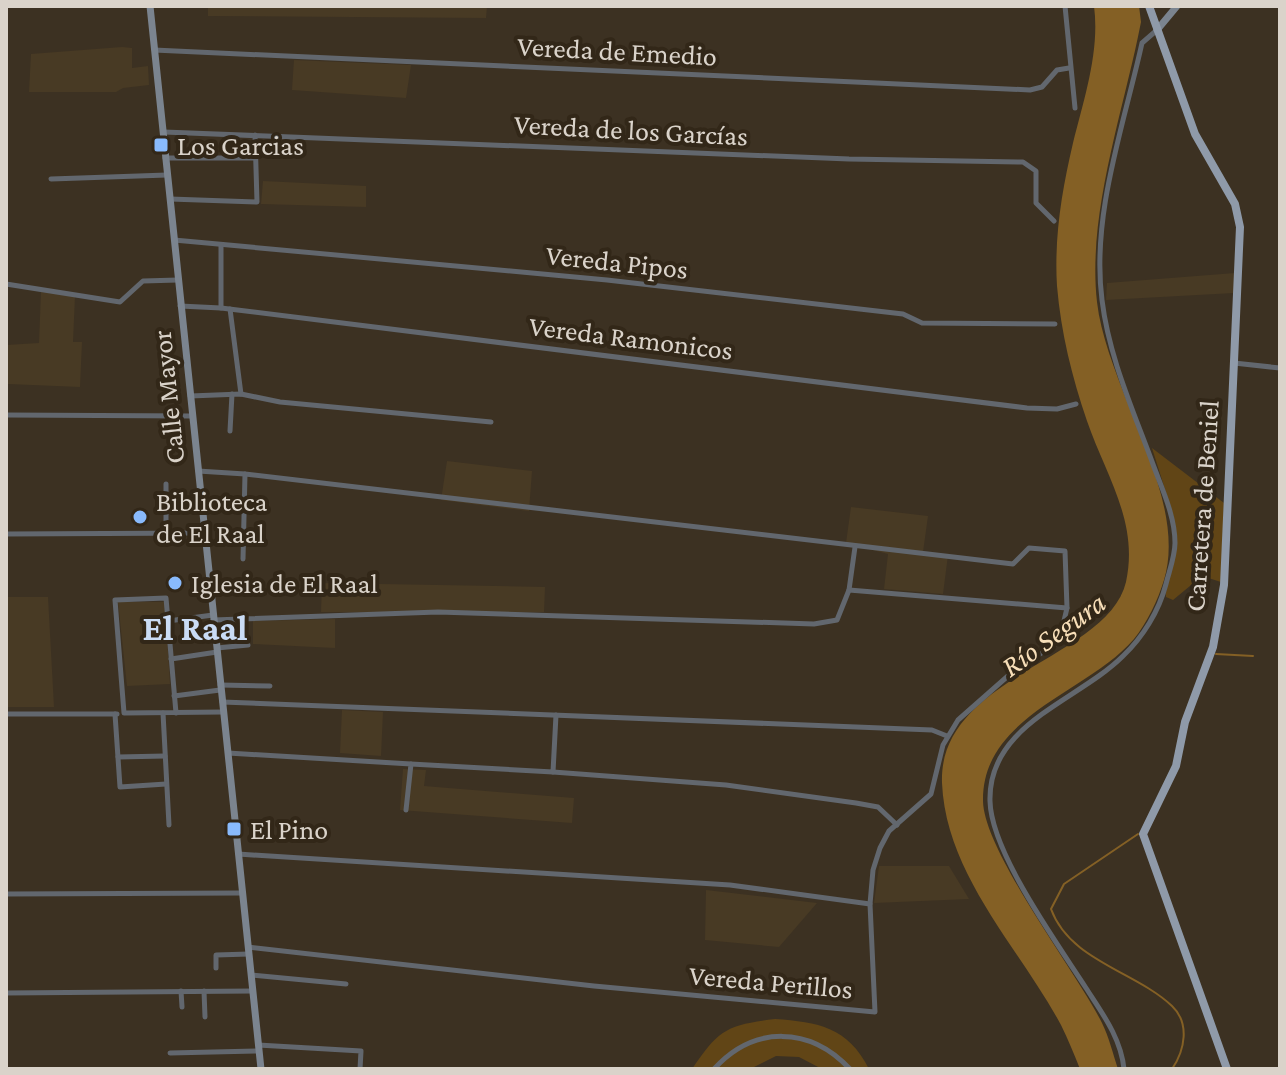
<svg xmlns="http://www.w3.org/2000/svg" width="1286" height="1075" viewBox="0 0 1286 1075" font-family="'Crimson Pro',serif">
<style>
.built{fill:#483a24}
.green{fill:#614516}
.water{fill:#846025}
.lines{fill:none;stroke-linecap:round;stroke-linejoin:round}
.stream{stroke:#846025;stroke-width:2}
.street{stroke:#62676e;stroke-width:5}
.secondary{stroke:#7b848f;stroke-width:7}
.primary{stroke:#8f9aa9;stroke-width:8}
.poi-dot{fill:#89bafc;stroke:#322718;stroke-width:3}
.labels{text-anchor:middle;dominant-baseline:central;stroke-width:8;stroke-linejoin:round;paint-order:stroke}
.street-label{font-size:28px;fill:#dad3ca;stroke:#322718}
.poi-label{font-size:28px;fill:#dad3ca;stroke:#322718;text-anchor:start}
.water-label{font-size:30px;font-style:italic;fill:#f7deb8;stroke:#322718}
.district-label{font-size:36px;font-weight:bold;fill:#cadcf5;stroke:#322718}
</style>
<rect width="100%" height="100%" fill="#3c3122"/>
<g class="built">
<path d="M208 6H487L486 18 208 16Z"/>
<path d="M122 47 132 48V68L148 66 149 85 123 88 116 92H29L31 54Z"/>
<path d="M294 60 411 65 406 98 292 90Z"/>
<path d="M263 181 366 186V207L261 204Z"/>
<path d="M1235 273 1234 293 1106 300 1107 283Z"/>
<path d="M41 292 75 296 73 342H82L80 387 8 384 6 411V345L39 343Z"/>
<path d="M447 461 532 471 529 511 441 500Z"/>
<path d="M851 507 928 516 923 552 948 555 943 594 884 589 888 554 846 543Z"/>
<path d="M322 583 545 587 544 612H321Z"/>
<path d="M6 597H48L54 707H6Z"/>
<path d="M118 602H165L170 684 127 686Z"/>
<path d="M335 619V648L253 644V621Z"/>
<path d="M342 710 383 712 381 756 340 753Z"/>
<path d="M403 769 426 770 424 786 574 798 572 823 400 810Z"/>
<path d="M879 866H949L969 899 874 903Z"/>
<path d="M706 890 817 903 779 947 705 940Z"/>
</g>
<g class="green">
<path d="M1152 448 1224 503 1221 582 1202 576 1173 600 1166 597V592L1176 548 1174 518Z"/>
<path d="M775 1019C818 1022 848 1027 869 1069H822L799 1057 776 1056 750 1069H692C719 1029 727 1025 775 1019Z"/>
</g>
<path class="water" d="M1094 6H1139L1141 22C1124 110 1087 213 1097 302 1107 389 1189 497 1164 580 1158 600 1147 623 1134 639 1088 693 982 715 983 801 984 852 1076 971 1102 1023 1109 1037 1113 1054 1118 1069H1080C1074 1054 1068 1039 1061 1025 1019 947 946 875 942 783 938 676 1108 659 1126 582 1139 522 1106 476 1087 421 1072 377 1061 333 1057 286 1054 237 1062 190 1073 143 1084 99 1100 51 1094 6Z"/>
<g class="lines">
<g class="stream">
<path d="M1216 654 1253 656"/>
<path d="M1138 834 1064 884 1051 909C1070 961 1135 971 1172 1006 1190 1023 1185 1050 1172 1069"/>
</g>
<g class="street">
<path d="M1065 6 1075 108"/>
<path d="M154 50 1030 90 1042 87 1057 70 1069 68"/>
<path d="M164 132 849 159 1023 162 1036 171V203L1054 221"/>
<path d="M165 158H255"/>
<path d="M51 179 167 175"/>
<path d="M170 199 257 202 255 135"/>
<path d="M174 240 607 280 903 314 922 323 1055 324"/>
<path d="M221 245V308"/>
<path d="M6 284 120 302 143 281 178 280"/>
<path d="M180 306 221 308 1027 408 1057 409 1076 404"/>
<path d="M230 309 241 394"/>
<path d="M1234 363 1280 368"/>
<path d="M190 396 241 394 280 402 491 422"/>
<path d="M6 415 192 416"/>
<path d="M230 431 232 394"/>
<path d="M198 471 245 474 1013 564 1029 548 1065 551 1067 608 1059 642 1017 668 958 720 943 745 931 794 889 831 880 848 873 870 870 904 875 1012 594 986 248 947"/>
<path d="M166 533V484"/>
<path d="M6 534 204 533"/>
<path d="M855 547 849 590 1067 608"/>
<path d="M243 559 245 474"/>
<path d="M213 620 438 612 814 624 837 620 849 590"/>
<path d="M168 621 213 615"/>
<path d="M217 648 248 645"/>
<path d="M171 659 217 652"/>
<path d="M220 685 270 686"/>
<path d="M174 696 220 690"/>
<path d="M222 702 932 730 947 736"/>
<path d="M163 713 169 825"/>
<path d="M176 713 166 598 115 600 124 713 223 712"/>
<path d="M6 714H117"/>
<path d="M115 714 120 787 166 784"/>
<path d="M228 753 411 764 406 810"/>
<path d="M118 757 165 756"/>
<path d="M411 764 553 772 556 715"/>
<path d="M553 772 726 785 856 803 878 807 897 825"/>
<path d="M238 854 730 885 870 904"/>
<path d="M6 894 242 893"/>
<path d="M216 968V955L249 954"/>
<path d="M251 975 346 984"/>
<path d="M181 991 182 1007"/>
<path d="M204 991 205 1017"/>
<path d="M6 993 253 991"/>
<path d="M258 1045 361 1051 360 1069"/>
<path d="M170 1053 259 1051"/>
<path d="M714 1069C754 1025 810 1026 850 1069"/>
<path d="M1124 1069C1121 1038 1102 1013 1086 988 1057 943 991 852 990 801 988 724 1078 701 1123 656 1143 637 1159 611 1166 584 1169 572 1175 556 1175 543 1175 517 1163 491 1154 467 1134 412 1109 358 1102 300 1091 215 1124 125 1142 43L1157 30"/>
</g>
<g class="secondary">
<path d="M150 6 261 1069"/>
<path d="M1157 30 1177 6"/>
</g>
<path class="primary" d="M1149 6 1195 134 1235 204 1240 227 1224 585 1213 647 1185 722 1176 766 1143 834 1227 1069"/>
</g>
<g class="poi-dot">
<rect x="153" y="137" width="16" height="16" rx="4"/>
<circle cx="140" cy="517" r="8"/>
<circle cx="175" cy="583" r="8"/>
<rect x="226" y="821" width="16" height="16" rx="4"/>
</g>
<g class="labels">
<g class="street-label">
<text transform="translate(617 51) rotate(3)">Vereda de Emedio</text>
<text transform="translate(631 130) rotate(3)">Vereda de los Garcías</text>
<text transform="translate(617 262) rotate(6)">Vereda Pipos</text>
<text transform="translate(631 338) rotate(7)">Vereda Ramonicos</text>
<text transform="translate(168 397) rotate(-96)">Calle Mayor</text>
<text transform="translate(1202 506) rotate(-86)">Carretera de Beniel</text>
<text transform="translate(771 982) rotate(5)">Vereda Perillos</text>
</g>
<g class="poi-label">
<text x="177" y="145">Los Garcias</text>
<text x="156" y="501">Biblioteca<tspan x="156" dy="32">de El Raal</tspan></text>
<text x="191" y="583">Iglesia de El Raal</text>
<text x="250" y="829">El Pino</text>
</g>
<g class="water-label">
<text transform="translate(1053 634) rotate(-36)">Río Segura</text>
</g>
<g class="district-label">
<text x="195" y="628">El Raal</text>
</g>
</g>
<rect width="1286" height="1075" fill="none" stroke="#dad3ca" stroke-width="16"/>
</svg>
